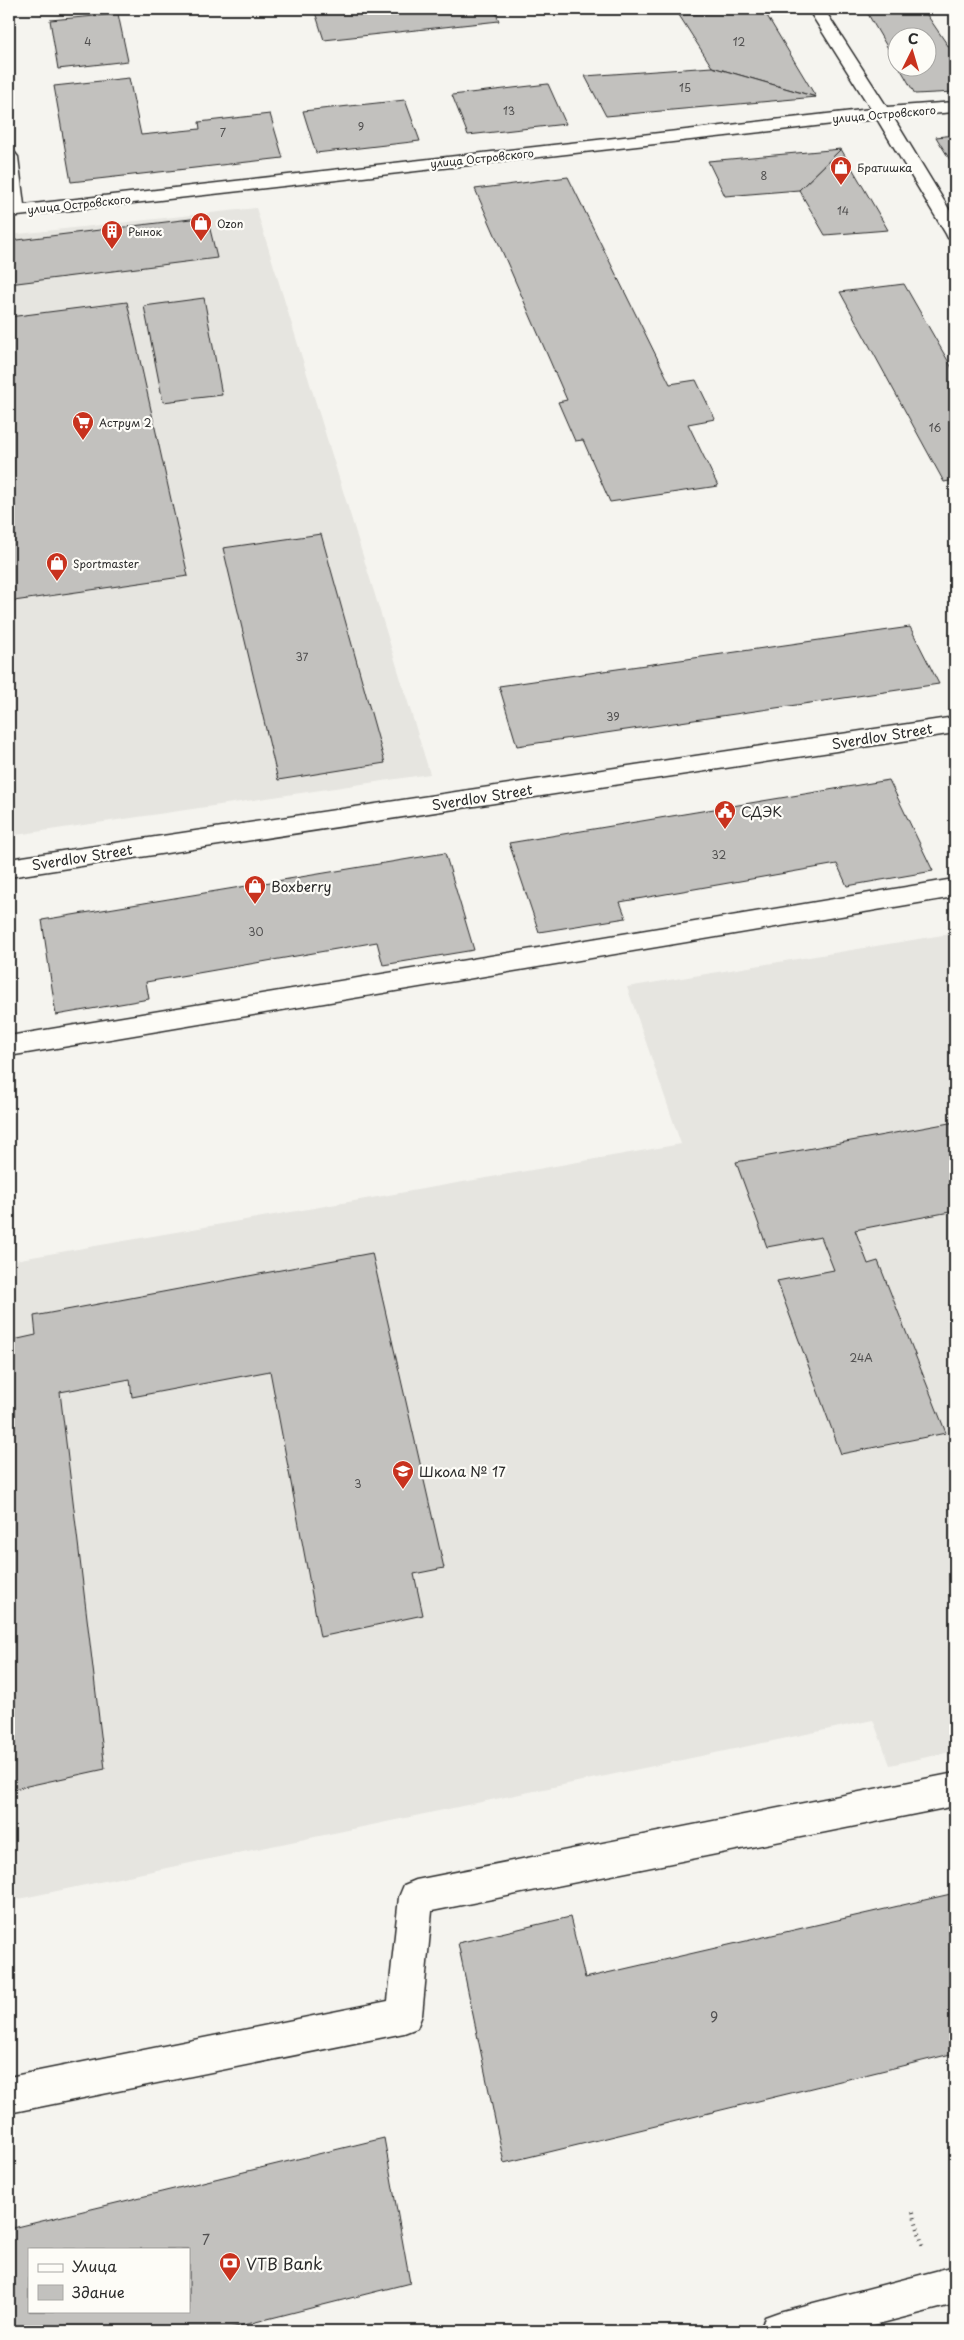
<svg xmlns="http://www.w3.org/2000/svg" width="964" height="2340" viewBox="0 0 964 2340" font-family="'Playpen Sans',sans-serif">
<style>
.built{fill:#e6e5e0}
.building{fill:#c2c1be;stroke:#2b2b2b;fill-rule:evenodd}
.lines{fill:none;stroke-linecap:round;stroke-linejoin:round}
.minor-casing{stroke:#2b2b2b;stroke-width:3}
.major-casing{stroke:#2b2b2b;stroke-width:3}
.path{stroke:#2b2b2b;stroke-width:4;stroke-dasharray:1 4.5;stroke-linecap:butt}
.minor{fill:#fdfcf7;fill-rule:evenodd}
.major{fill:#fdfcf7;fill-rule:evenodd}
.labels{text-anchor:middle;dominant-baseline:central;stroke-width:4.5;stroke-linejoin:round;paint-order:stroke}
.number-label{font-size:11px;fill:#515050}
.far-street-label{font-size:11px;fill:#2b2b2b;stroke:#fdfcf7}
.far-poi-label{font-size:11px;fill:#2b2b2b;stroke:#fdfcf7;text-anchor:start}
.street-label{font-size:14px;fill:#2b2b2b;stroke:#fdfcf7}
.poi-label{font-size:14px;fill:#2b2b2b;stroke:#fdfcf7;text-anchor:start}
.near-number-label{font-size:14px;fill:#515050}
.near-poi-label{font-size:16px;fill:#2b2b2b;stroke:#fdfcf7;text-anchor:start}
</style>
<rect width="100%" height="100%" fill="#f5f4ef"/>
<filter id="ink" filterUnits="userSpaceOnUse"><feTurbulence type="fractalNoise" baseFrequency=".02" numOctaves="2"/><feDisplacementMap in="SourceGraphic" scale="10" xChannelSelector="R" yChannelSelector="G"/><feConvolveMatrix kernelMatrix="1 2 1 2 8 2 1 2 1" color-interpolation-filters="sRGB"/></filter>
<g filter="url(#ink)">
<g class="built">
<path d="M256 208 430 774 9 836V235Z"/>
<path d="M955 933V1751L890 1765 873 1720 9 1901V1261L681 1144 627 987Z"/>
</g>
<g class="building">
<path d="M146 9H189L147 13Z"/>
<path d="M314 9H494L499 21 324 40Z"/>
<path d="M763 9 816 97 712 67 679 15Z"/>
<path d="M865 9H923L955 56V92L915 94 900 68H926V38H896V62Z"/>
<path d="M118 14 128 61 58 69 50 20Z"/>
<path d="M712 67 816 97 606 116 585 76Z"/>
<path d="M129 78 141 135 200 129 199 122 270 114 283 158 71 182 54 86Z"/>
<path d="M548 84 566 124 468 135 452 95Z"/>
<path d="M405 100 420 141 316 153 303 111Z"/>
<path d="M955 135V168L936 137Z"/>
<path d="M841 149 888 230 825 235 799 190Z"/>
<path d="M841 149 799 190 725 196 708 161Z"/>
<path d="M568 177 670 384 696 380 715 419 688 424 718 486 610 502 583 440 575 441 558 402 567 400 475 189Z"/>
<path d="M207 217 217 258 9 284V241Z"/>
<path d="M904 284 955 373V480L944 482 840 292Z"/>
<path d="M204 298 222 395 163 402 144 306Z"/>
<path d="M127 302 188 576 14 601 9 565V317Z"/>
<path d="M321 534 385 763 278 780 223 548Z"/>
<path d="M910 627 939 684 517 746 499 686Z"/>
<path d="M889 780 933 871 847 886 837 864 620 902 626 918 539 932 509 843Z"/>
<path d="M445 853 474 950 383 965 377 942 146 982 149 999 56 1015 42 920Z"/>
<path d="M955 1122V1211L855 1230 868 1264 878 1261 946 1433 841 1454 777 1281 834 1270 821 1237 767 1247 736 1162Z"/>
<path d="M372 1253 444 1568 414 1574 423 1615 320 1637 270 1371 132 1397 130 1379 60 1392 105 1769 9 1790V1341L36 1335 34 1316Z"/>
<path d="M955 1893V2053L504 2163 458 1943 570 1917 585 1978Z"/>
<path d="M384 2138 410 2283 220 2331H9V2229ZM29 2249H189V2311H29Z"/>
</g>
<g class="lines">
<g class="minor-casing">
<g id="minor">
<path d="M808 9H824L887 107 955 102V112L893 117 955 219V240L948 238 946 234 877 119 9 217V152L15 153 18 157 24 205 871 109Z"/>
<path d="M955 717V733L9 877V859Z"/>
<path d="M948 880 955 882V896L948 898 9 1056V1036Z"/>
<path d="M955 1773V1806L432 1911 422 2015 417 2028 404 2033 9 2113V2077L388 2001 399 1897 404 1885 416 1880Z"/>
</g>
</g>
<g class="major-casing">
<path id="major" d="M955 2266V2304L851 2331H760L765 2317 779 2312Z"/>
</g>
<path class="path" d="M913 2212 923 2247"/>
<use href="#minor" class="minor"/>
<use href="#major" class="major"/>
</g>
</g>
<defs>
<g id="shop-pin" transform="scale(1.125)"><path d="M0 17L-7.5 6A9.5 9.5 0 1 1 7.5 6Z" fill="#c8321e" stroke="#fdfcf7"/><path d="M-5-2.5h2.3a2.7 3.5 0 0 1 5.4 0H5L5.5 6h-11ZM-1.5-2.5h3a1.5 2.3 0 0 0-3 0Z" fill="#fff"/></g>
<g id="building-pin" transform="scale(1.125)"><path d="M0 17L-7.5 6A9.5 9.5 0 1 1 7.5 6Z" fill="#c8321e" stroke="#fdfcf7"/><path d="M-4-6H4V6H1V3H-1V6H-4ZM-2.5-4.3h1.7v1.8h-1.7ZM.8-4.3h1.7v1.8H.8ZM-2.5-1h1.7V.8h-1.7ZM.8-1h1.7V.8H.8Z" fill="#fff"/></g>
<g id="supermarket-pin" transform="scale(1.125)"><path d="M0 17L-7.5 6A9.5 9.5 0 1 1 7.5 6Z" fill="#c8321e" stroke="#fdfcf7"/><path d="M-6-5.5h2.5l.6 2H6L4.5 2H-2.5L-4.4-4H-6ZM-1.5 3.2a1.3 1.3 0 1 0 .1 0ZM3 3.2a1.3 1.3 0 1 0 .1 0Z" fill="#fff"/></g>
<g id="civic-pin" transform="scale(1.125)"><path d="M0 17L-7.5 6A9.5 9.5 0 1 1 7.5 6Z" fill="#c8321e" stroke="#fdfcf7"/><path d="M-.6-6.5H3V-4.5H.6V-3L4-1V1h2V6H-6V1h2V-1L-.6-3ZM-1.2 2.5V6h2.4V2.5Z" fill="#fff"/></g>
<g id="school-pin" transform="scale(1.125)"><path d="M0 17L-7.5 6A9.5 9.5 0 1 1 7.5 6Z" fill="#c8321e" stroke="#fdfcf7"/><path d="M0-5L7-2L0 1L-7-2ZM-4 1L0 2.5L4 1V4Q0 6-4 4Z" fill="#fff"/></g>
<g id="bank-pin" transform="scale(1.125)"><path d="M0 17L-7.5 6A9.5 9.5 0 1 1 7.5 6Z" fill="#c8321e" stroke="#fdfcf7"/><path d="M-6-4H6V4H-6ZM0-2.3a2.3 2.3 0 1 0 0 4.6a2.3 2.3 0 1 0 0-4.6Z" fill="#fff"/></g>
</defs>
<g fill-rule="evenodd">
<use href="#shop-pin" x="841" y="167"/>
<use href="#shop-pin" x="201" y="223"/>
<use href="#building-pin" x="112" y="231"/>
<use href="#supermarket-pin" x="83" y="422"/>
<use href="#shop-pin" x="57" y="563"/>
<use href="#civic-pin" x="725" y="811"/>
<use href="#shop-pin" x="255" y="886"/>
<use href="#school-pin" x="403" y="1471"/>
<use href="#bank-pin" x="230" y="2263"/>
</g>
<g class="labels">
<g class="number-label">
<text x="88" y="41">4</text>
<text x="739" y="41">12</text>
<text x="685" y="87">15</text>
<text x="509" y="110">13</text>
<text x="361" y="126">9</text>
<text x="223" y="132">7</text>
<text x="764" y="175">8</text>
<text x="843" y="210">14</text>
<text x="935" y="427">16</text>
<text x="302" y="656">37</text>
<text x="613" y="716">39</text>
<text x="719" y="854">32</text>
<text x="256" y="931">30</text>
<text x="861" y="1357">24А</text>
<text x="358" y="1483">3</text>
</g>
<g class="far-street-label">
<text transform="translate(884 114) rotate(-5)">улица Островского</text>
<text transform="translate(482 158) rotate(-6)">улица Островского</text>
<text transform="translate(79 204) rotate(-6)">улица Островского</text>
</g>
<g class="far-poi-label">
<text x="857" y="167">Братишка</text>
<text x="217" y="223">Ozon</text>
<text x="128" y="231">Рынок</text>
<text x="99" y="422">Аструм 2</text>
<text x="73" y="563">Sportmaster</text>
</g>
<g class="street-label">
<text transform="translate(882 736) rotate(-9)">Sverdlov Street</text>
<text transform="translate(482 797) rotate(-9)">Sverdlov Street</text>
<text transform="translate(82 857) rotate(-9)">Sverdlov Street</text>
</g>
<g class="poi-label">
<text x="741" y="811">СДЭК</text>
<text x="271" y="886">Boxberry</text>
<text x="419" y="1471">Школа № 17</text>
</g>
<g class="near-number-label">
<text x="714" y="2016">9</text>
<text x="206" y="2239">7</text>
</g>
<g class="near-poi-label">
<text x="246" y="2263">VTB Bank</text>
</g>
</g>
<rect width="964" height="2340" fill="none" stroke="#fdfcf7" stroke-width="30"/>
<rect x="15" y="15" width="934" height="2310" fill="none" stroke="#2b2b2b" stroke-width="2" filter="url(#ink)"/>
<rect x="28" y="2248" width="162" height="65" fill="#fdfcf7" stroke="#a9a8a5"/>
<rect x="38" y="2264" width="25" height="8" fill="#fdfcf7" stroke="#a9a8a5"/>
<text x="72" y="2272" font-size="15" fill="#2b2b2b">Улица</text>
<rect x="38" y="2285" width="25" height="15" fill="#c2c1be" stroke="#a9a8a5"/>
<text x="72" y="2298" font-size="15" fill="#2b2b2b">Здание</text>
<g transform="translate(912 52) rotate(5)"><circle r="24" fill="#fdfcf7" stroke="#a9a8a5"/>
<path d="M0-4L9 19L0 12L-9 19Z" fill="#c8321e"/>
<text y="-8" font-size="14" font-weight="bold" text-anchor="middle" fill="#2b2b2b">С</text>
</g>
</svg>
